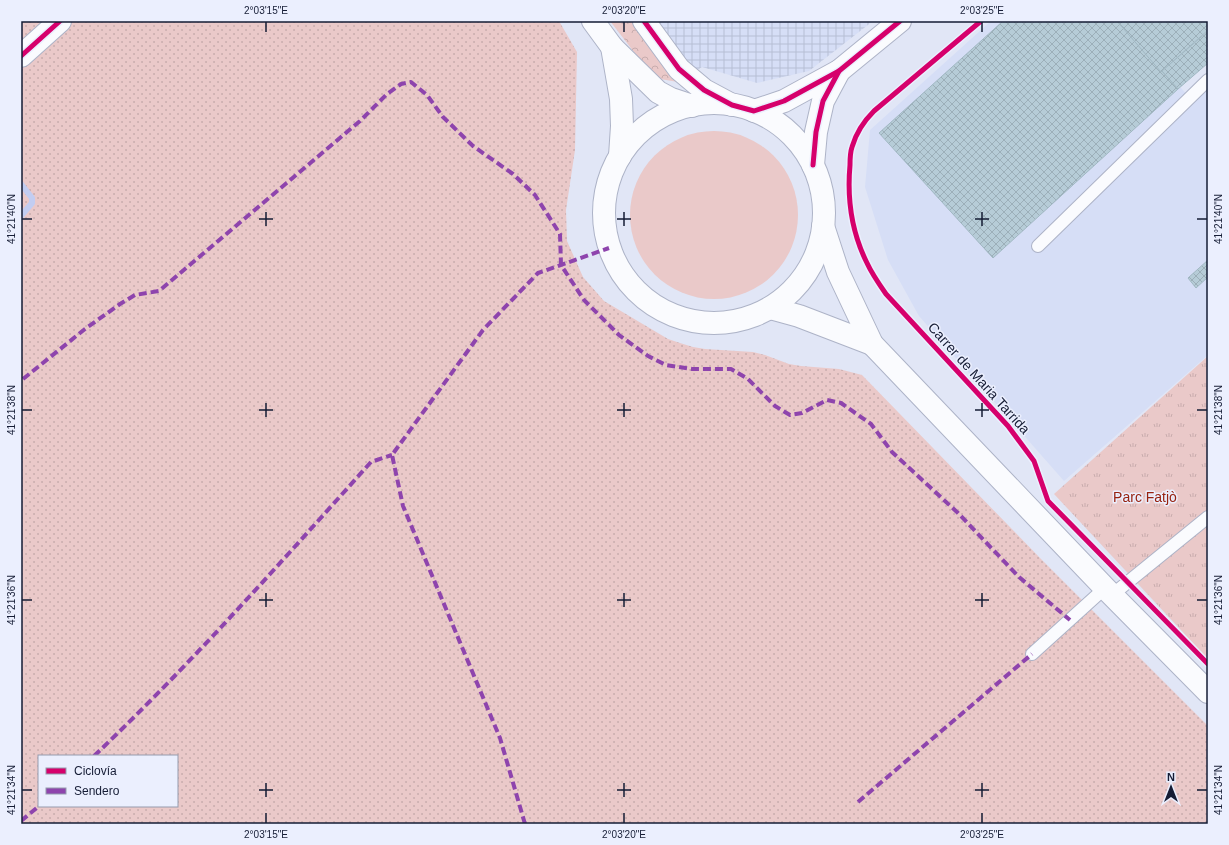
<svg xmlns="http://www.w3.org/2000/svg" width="1229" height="845" viewBox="0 0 1229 845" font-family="Helvetica,sans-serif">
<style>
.built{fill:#d6def6}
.industrial{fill:url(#industrial-grid)}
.grass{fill:#eac9c9}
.forest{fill:url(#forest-crowns)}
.park{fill:url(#park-tufts)}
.garden{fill:url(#garden-dots);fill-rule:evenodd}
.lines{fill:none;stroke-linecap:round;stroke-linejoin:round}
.stream{stroke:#c2cdf1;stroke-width:6}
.building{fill:url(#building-cross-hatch);stroke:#a1b8c3}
.lane-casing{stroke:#adb3c7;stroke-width:14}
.street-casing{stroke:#adb3c7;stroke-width:24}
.secondary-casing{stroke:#adb3c7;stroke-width:24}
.lane{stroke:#fafbfe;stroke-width:12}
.street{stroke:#fafbfe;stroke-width:22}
.secondary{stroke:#fafbfe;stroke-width:22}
.quiet{stroke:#8e44ad;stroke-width:4;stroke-dasharray:8 4;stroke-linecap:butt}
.cycleway-casing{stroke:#ebeffe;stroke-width:8}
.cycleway{stroke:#d6006c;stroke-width:5}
.ticks{fill:none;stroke:#151c35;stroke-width:1.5}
.labels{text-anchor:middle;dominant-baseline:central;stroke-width:3;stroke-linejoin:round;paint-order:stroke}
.street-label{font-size:14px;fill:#151c35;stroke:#ebeffe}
.park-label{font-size:14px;fill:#972210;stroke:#ebeffe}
.neatline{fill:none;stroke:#151c35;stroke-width:1.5}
.ticks-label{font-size:10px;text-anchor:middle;fill:#151c35}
</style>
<defs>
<pattern id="industrial-grid" width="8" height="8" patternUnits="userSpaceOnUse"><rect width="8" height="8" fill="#d6def6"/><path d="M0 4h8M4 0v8" fill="none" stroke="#b7bed4"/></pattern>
<pattern id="forest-crowns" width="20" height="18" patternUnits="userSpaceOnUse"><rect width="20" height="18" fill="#eac9c9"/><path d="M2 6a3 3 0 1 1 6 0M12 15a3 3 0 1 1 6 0" fill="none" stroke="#c8acad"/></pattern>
<pattern id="park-tufts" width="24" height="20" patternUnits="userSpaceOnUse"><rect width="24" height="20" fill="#eac9c9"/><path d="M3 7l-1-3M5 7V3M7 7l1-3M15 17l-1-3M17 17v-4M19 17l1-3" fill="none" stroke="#c8acad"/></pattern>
<pattern id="garden-dots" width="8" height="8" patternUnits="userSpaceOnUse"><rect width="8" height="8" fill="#eac9c9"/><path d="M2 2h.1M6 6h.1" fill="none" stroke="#c8acad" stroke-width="1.8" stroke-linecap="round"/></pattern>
<pattern id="building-cross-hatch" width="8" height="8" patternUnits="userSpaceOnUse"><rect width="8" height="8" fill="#b6ccd7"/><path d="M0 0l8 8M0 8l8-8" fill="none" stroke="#9cafb9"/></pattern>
</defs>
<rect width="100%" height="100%" fill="#e1e6f6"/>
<path class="built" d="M991 21H1119L1194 102 1208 89V355L1064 481 919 316 888 260 865 187 870 130Z"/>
<path class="industrial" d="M632 21H873L809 71 757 83 702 67 678 82Z"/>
<circle class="grass" cx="714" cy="215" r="84"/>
<path class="forest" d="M610 21H632L678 82 654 78Z"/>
<path class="park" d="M1208 356V659L1054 494Z"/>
<path class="garden" d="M21 21H559L577 52 575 150 566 210 567 241 583 277 604 301 668 339 680 343 693 347 705 349 753 352 765 355 789 364 801 366 839 369 862 375 1041 559 1208 726V824H21ZM39 756H177V806H39Z"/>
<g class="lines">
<path class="stream" d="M21 184 32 198V203L21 216"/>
</g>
<g class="building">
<path d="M1003 21H1117L1178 89 993 258 879 133Z"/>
<path d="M1117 21H1208V30L1161 72Z"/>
<path d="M1208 31V63L1178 89 1162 71Z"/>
<path d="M1208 260V277L1196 288 1188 278Z"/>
</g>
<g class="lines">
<g class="lane-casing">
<g id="lane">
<path d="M1038 246 1208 80"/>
<path d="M1112 595 1208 517"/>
<path d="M1032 654 1105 588"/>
</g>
</g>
<g class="street-casing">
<g id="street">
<path d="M644 21 679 69 704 90 732 105"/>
<path d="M21 56 60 21"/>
<path d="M754 111 784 101 839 71 900 21"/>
<path d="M813 165 816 132 823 101 839 71"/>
</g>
</g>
<g class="secondary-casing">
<g id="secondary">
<path d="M593 21 612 47 658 92 671 99 692 106"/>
<path d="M612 47 621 99 622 126 620 156"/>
<circle cx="714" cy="213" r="110"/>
<path d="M823 226 838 272 872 344 1105 588 1208 692"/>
<path d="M770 308 799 316 872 344"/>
</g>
</g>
<use href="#lane" class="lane"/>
<use href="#street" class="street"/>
<use href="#secondary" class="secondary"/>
<g class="quiet">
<path d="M23 379 85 329 120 304 135 295 159 291 360 121 387 94 401 84 411 82 427 95 443 117 473 146 513 174 535 195 560 234 561 265 584 300 619 335 648 356 666 365 692 369H731L748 379 775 406 790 415 802 413 827 400 841 403 871 424 892 452 958 513 1019 577 1070 620"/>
<path d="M94 756C192 663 281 562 371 462L392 455"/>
<path d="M858 802 1032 654"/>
<path d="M21 821 39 806"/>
<path d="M525 824 500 738 403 506 392 455 483 330 538 273 609 248"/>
</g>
<g class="cycleway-casing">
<g id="cycleway">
<path d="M644 21 679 69 704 90 732 105 754 111 784 101 839 71 900 21"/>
<path d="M981 21 874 111C863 122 856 133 852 147 850 153 850 160 850 165 847 198 852 233 867 263 872 274 879 284 886 294L1008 426 1034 461 1048 501 1208 664"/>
<path d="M21 56 60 21"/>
<path d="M813 165 816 132 823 101 839 71"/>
</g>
</g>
<use href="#cycleway" class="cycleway"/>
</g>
<path class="ticks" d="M266 22V32M624 22V32M982 22V32M266 212V226M624 212V226M982 212V226M22 219H32M259 219H273M617 219H631M975 219H989M1197 219H1207M266 403V417M624 403V417M982 403V417M22 410H32M259 410H273M617 410H631M975 410H989M1197 410H1207M266 593V607M624 593V607M982 593V607M22 600H32M259 600H273M617 600H631M975 600H989M1197 600H1207M266 783V797M624 783V797M982 783V797M22 790H32M259 790H273M617 790H631M975 790H989M1197 790H1207M266 813V823M624 813V823M982 813V823"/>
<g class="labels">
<g class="street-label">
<text transform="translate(979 378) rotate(48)">Carrer de Maria Tarrida</text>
</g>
<g class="park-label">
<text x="1145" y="497">Parc Fatjò</text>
</g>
</g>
<rect width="1229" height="845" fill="none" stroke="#ebeffe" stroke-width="44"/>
<rect x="38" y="755" width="140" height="52" fill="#ebeffe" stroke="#959bae"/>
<rect x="46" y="768" width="20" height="6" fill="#d6006c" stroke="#959bae"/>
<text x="74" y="775" font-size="12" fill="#151c35">Ciclovía</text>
<rect x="46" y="788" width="20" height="6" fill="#8e44ad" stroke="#959bae"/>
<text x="74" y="795" font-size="12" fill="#151c35">Sendero</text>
<g transform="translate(1171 787)" stroke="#ebeffe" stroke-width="3" paint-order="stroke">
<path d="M0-3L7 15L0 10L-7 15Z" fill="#151c35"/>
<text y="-6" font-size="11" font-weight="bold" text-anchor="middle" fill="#151c35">N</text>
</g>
<rect x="22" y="22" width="1185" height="801" class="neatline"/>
<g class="ticks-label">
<text x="266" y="14">2°03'15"E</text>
<text x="624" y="14">2°03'20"E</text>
<text x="982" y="14">2°03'25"E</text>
<text transform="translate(11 219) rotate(-90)" y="4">41°21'40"N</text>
<text transform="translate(1218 219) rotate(-90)" y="4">41°21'40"N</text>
<text transform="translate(11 410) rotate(-90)" y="4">41°21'38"N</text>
<text transform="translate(1218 410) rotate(-90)" y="4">41°21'38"N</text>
<text transform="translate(11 600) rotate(-90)" y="4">41°21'36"N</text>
<text transform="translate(1218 600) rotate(-90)" y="4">41°21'36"N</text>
<text transform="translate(11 790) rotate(-90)" y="4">41°21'34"N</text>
<text transform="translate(1218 790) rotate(-90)" y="4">41°21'34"N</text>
<text x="266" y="838">2°03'15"E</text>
<text x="624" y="838">2°03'20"E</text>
<text x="982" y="838">2°03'25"E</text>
</g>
</svg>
